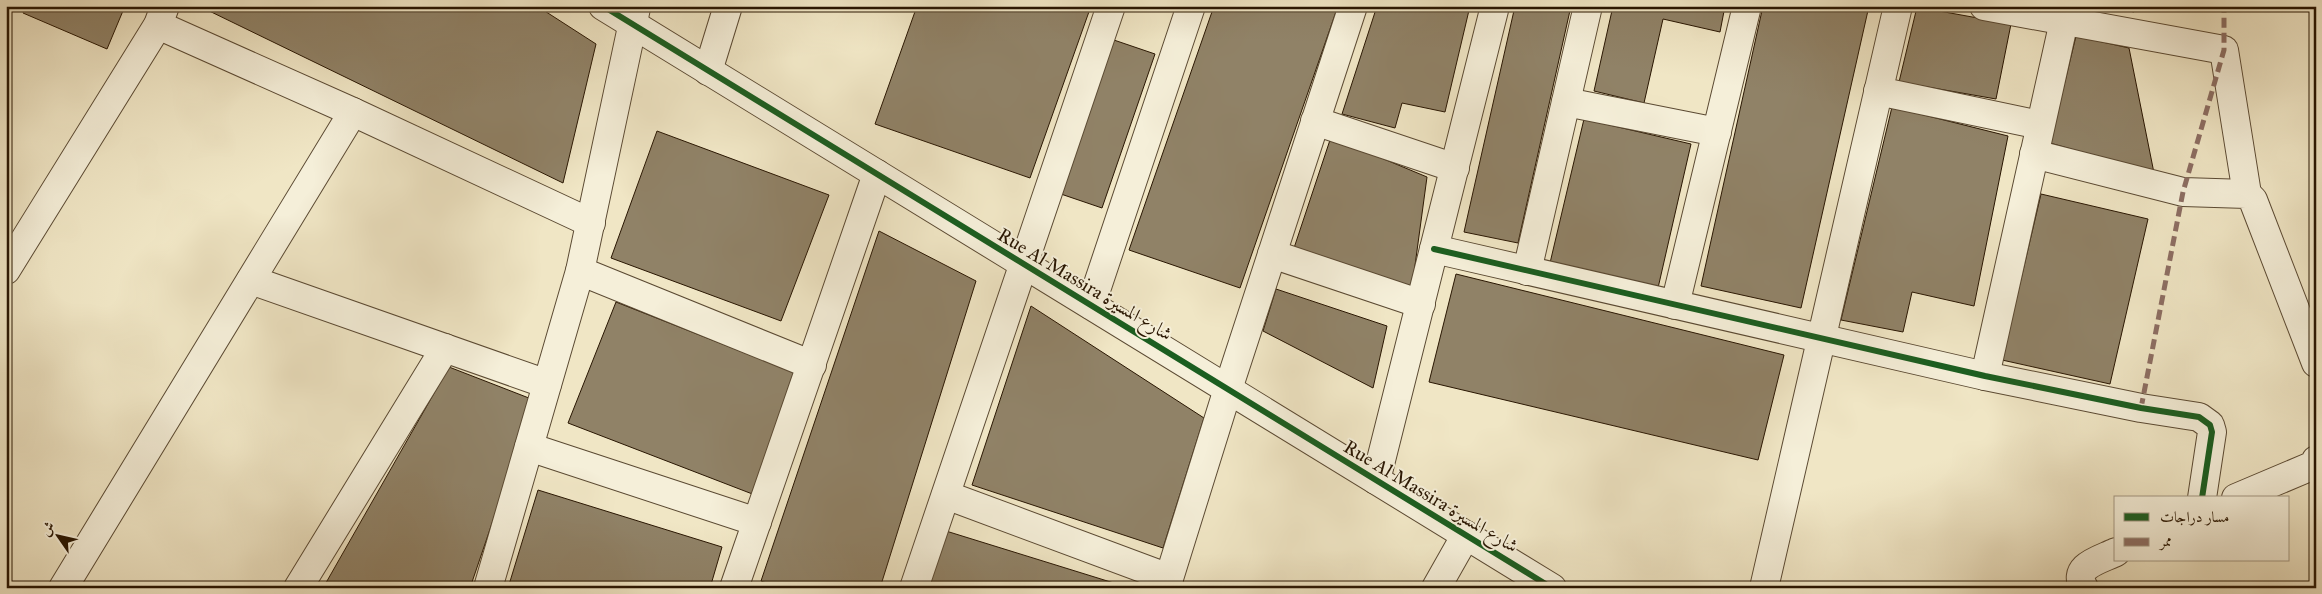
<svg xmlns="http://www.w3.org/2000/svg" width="2322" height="594" viewBox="0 0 2322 594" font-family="'IM FELL Great Primer',Amiri,serif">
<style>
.building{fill:#908267;stroke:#291602}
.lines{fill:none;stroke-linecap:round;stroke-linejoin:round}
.minor-casing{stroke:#5b4a33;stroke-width:30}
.minor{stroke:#f5efd9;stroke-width:28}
.quiet{stroke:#8d6e63;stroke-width:5;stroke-dasharray:10 5;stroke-linecap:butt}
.cycleway-casing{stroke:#f5efd9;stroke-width:9}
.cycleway{stroke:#1b5e20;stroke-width:6}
.labels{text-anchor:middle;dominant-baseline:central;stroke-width:4;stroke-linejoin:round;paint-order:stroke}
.street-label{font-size:19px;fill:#291602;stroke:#f5efd9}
</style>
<rect width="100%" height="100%" fill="#f0e6c5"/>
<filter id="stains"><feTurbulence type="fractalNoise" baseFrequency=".004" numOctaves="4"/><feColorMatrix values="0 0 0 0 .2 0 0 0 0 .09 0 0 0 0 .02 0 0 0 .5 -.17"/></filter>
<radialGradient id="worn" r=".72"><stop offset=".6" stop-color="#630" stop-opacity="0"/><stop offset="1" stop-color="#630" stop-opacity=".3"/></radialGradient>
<g class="building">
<path d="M26 6H125L107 49 23 13Z"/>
<path d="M199 6H537L596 44 563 183Z"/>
<path d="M917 6H1091L1030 178 875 124Z"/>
<path d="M1214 6H1338L1240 288 1129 250Z"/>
<path d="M1377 6H1470L1445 112 1402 103 1395 128 1342 114Z"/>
<path d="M1515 6H1571L1518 243 1464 232Z"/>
<path d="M1613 6H1725L1720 32 1663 19 1644 103 1594 91Z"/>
<path d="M1763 6H1869L1801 308 1701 286Z"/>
<path d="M2105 6H2134V12Z"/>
<path d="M1917 7 2011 24 1996 99 1899 82Z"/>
<path d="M2076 36 2129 48 2154 173 2050 143Z"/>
<path d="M1108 38 1155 54 1102 208 1055 192Z"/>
<path d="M1892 107 2008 136 1974 306 1912 292 1903 332 1841 320Z"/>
<path d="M1584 119 1691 144 1658 288 1550 263Z"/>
<path d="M657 131 829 195 781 321 611 258Z"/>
<path d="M1331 137 1427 177 1411 295 1291 257Z"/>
<path d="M2041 194 2148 219 2110 384 2002 360Z"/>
<path d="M879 231 976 281 880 588H780L761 581Z"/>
<path d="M1456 274 1784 355 1758 460 1429 382Z"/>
<path d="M1276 289 1387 326 1373 388 1263 331Z"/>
<path d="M616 302 801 375 755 495 568 423Z"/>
<path d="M1031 306 1204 418 1163 548 972 485Z"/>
<path d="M449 367 534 400 470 588H323Z"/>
<path d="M538 490 722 547 710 588H508Z"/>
<path d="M946 531 1130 588H928Z"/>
<path d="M1479 582 1489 588H1476Z"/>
</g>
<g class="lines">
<g class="minor-casing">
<g id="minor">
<path d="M603 6 1552 588"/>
<path d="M1984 6 2224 50 2247 194"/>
<path d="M158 25 353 112 591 223"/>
<path d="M708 71 728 6"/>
<path d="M1878 91 2040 125"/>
<path d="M1566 102 1717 132"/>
<path d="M1315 121 1455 168"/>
<path d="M2034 154 2183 192 2247 194 2253 200 2316 363"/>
<path d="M1434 249 1985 376 2141 408 2199 417 2210 425 2212 432 2202 498"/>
<path d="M1272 254 1421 304"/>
<path d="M6 270 158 25 165 6"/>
<path d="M580 271 812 365"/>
<path d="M1527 271 1588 6"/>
<path d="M251 280 547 384"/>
<path d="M1091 305 1191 6"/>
<path d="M1675 305 1747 6"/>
<path d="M1985 376 2064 21"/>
<path d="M529 447 757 522"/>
<path d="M1376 480 1495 6"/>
<path d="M946 495 1169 578"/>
<path d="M2236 498 2314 465 2316 460"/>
<path d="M63 588 353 112"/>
<path d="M298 588 445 348"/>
<path d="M488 588 580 271 636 8"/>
<path d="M734 588 877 174"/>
<path d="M914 588 1111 6"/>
<path d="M1166 588 1228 389 1353 6"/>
<path d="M1436 588 1466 535"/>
<path d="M1764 588 1898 6"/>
<path d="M2084 588C2071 566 2100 560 2116 552"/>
</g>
</g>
<use href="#minor" class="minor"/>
<path class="quiet" d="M2141 408 2183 192 2224 50V6"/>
<g class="cycleway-casing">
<g id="cycleway">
<path d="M603 6 1552 588"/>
<path d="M1434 249 1985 376 2141 408 2199 417 2210 425 2212 432 2202 498"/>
</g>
</g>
<use href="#cycleway" class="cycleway"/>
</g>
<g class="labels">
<g class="street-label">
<text transform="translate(1085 284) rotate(31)">Rue Al Massira شارع المسيرة</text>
<text transform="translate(1431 496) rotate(31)">Rue Al Massira شارع المسيرة</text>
</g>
</g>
<rect width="2322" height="594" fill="none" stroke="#f0e6c5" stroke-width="25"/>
<rect x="8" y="8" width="2307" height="579" fill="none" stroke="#291602" stroke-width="2.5"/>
<rect x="12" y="12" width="2297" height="569" fill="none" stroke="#291602"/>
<rect x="2114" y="496" width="175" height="65" fill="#f5efd9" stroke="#a39883"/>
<rect x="2124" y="513" width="25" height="8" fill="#1b5e20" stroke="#a39883"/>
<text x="2160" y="522" font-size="15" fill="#291602">مسار دراجات</text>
<rect x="2124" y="538" width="25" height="8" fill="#8d6e63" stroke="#a39883"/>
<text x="2160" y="546" font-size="15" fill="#291602">ممر</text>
<g transform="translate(58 536) rotate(304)" stroke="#f5efd9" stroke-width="4" paint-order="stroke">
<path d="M0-4L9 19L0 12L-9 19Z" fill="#291602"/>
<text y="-8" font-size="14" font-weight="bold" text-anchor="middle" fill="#291602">ش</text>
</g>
<rect width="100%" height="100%" filter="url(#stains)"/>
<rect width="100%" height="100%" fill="url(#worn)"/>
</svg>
